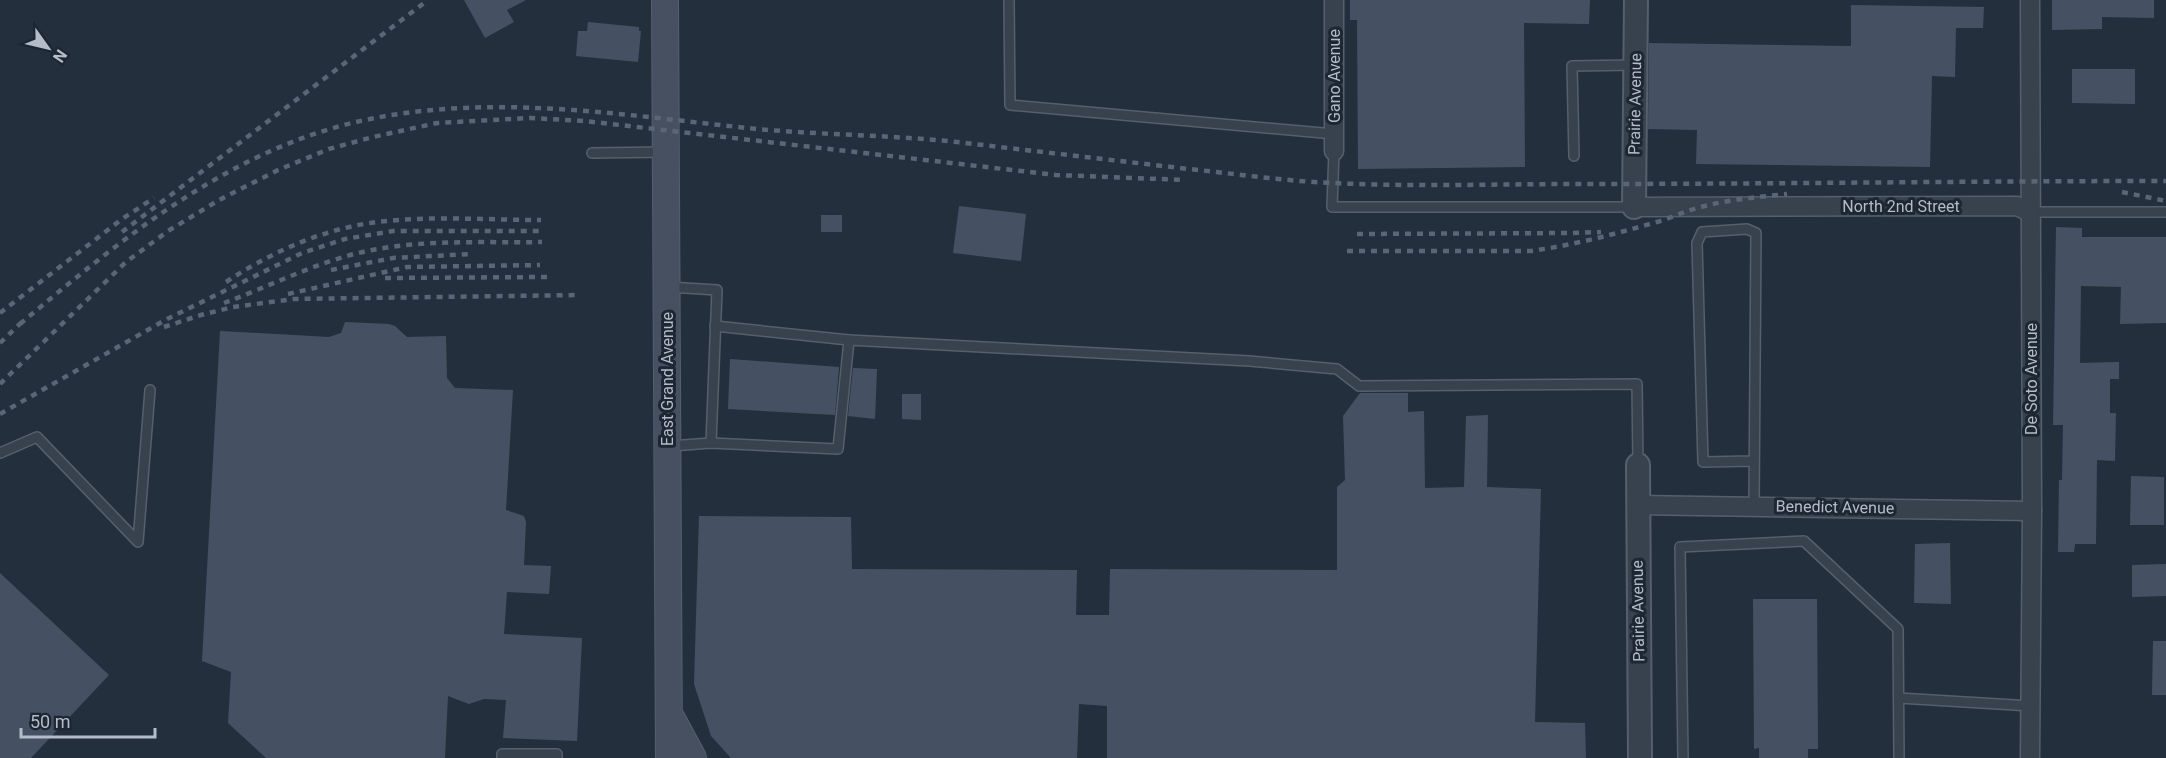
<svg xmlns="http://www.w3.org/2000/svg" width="2166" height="758" viewBox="0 0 2166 758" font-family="Roboto,sans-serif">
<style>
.building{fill:#455162}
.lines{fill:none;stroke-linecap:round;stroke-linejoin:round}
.service-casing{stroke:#565f6c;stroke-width:12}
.minor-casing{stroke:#565f6c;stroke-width:21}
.tertiary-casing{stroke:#565f6c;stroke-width:26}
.secondary-casing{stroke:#565f6c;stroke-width:28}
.service{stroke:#38414e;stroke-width:9}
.minor{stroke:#38414e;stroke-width:18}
.tertiary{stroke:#38414e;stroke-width:22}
.secondary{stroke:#465061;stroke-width:26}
.rail{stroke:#5a6575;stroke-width:4.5;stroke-dasharray:6 6;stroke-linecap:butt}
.labels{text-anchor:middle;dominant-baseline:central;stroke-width:6;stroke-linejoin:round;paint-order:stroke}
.street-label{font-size:16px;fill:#b4bcc9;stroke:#1d2633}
</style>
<rect width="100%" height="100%" fill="#242f3e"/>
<g class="building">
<path d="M464 0H526L507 10 514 22 485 38Z"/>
<path d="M1350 0H1590L1589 24 1524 23 1525 167 1358 169 1357 20H1350Z"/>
<path d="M2052 0H2154V18L2102 17V29L2052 30Z"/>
<path d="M1851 5 1984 7 1983 28H1956L1955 77 1932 76 1930 167 1696 164 1697 130 1648 129 1649 43 1851 46Z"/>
<path d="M588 22 639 27V31H641L638 62 576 56 578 31H587Z"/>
<path d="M2072 69H2135V104L2072 103Z"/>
<path d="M959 206 1026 214 1021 261 953 253Z"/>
<rect x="821" y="215" width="21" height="17"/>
<path d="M2056 227 2082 228V237H2166V323L2120 324 2121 287 2081 286 2080 363 2119 362V379H2110V413H2116L2115 461 2097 460 2096 544H2075L2074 552H2058L2059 480H2062L2063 425H2053Z"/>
<path d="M345 322 389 324 395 326 407 337 446 336 447 378 455 388 513 390 506 510 524 516 526 522 524 565 551 566 549 594 507 592 504 634 582 638 577 741 503 738 506 700 484 699 469 704 448 696 445 758H266L228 723 231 672 202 661 220 331 329 337 341 333Z"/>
<path d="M730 359 839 367 835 415 728 409Z"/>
<path d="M853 368 877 369 875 419 848 416Z"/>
<path d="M1360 393H1408V412L1424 411 1425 488 1464 487 1466 416 1488 415 1487 487 1541 489 1535 722 1585 723 1586 758H1107V706L1079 704 1077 758H731L711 736 694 684 699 516 851 517 852 569 1077 570 1076 615H1109L1110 569 1337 570V487L1345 480 1343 416Z"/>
<path d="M902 394H921V420L902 419Z"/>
<path d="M2131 476 2164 477V525H2130Z"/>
<path d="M1950 543 1951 604 1914 603 1915 544Z"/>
<path d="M2166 564V596L2132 597V565Z"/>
<path d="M0 573 109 675 31 758H0Z"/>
<path d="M1753 599H1817L1818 749H1808V758H1759V748L1754 749Z"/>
<path d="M2153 641H2166V695H2152Z"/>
</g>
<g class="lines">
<g class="service-casing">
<g id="service">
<path d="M1009 0 1010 105 1334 134"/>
<path d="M1334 151 1332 207H1633"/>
<path d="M592 153 665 152"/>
<path d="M1574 156 1572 66 1636 65"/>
<path d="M2030 212H2166"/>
<path d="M669 287 717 290 711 443"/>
<path d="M715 326 849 340"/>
<path d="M670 446 711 443 838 449 849 340 1249 361 1337 369 1359 386 1637 384 1638 465"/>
<path d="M0 453 37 437 138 542 150 390"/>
<path d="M1753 461 1703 462 1697 243 1702 232 1747 229 1756 233 1754 506"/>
<path d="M1899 698 2031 706"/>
<path d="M1683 757 1680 547 1804 541 1898 629 1899 758"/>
<path d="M502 758V754H557V758"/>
</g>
</g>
<g class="minor-casing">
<g id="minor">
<path d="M2030 0 2032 511 2030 758"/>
<path d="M1334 151V0"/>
<path d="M1634 207 2017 206 2030 212"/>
<path d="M1637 505 2032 511"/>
</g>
</g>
<g class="tertiary-casing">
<g id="tertiary">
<path d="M1634 207 1636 0"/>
<path d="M1638 465 1640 758"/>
</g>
</g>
<g class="secondary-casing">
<g id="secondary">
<path d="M665 0 669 758"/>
<path d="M672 719 693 758"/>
</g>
</g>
<use href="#service" class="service"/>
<use href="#minor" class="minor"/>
<use href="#tertiary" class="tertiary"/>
<use href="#secondary" class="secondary"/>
<g class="rail">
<path d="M2122 192 2166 201"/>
<path d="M122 232 428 0"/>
<path d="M1357 234 1571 233 1601 232"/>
<path d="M1347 251H1531C1574 245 1615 234 1657 222 1673 217 1688 210 1705 206 1732 199 1759 197 1787 194"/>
<path d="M331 270 393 258 471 254"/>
<path d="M385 278 547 277"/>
<path d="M226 282C270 253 318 231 370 223 425 215 485 220 541 220"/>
<path d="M288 294 407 267 540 265"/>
<path d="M224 303C270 286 319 261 367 251 425 239 484 243 542 242"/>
<path d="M0 313 122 219 154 198"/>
<path d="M20 324C124 237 234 146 370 119 498 93 629 116 757 129 824 135 891 135 957 142 1034 151 1111 160 1189 169 1237 174 1284 181 1333 183 1414 187 1496 184 1577 184 1773 184 1970 181 2166 181"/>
<path d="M164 327 201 315 233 307 294 299 578 295"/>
<path d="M0 343 24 320"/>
<path d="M0 384 126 262 168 231 219 200 278 170 329 149 373 137 437 123 530 118 585 121 1056 175 1185 180"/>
<path d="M0 414 167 319 302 253 345 239 393 231H539"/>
</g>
</g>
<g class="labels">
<g class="street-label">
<text transform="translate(1334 76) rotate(-90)">Gano Avenue</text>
<text transform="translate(1635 104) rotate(-89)">Prairie Avenue</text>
<text x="1901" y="206">North 2nd Street</text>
<text transform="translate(667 379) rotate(-90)">East Grand Avenue</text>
<text transform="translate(2031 379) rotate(-90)">De Soto Avenue</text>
<text transform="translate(1835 507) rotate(1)">Benedict Avenue</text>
<text transform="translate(1638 611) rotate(-91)">Prairie Avenue</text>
</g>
</g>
<g transform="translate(48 48) rotate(124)" stroke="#1d2633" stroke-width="4.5" paint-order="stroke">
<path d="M0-4.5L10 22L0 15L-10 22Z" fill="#b4bcc9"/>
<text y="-9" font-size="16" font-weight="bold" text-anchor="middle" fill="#b4bcc9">N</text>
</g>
<path d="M21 728v9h134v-9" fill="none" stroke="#b4bcc9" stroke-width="3"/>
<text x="30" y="728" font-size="18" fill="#b4bcc9" stroke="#1d2633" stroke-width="4.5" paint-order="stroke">50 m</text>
</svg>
